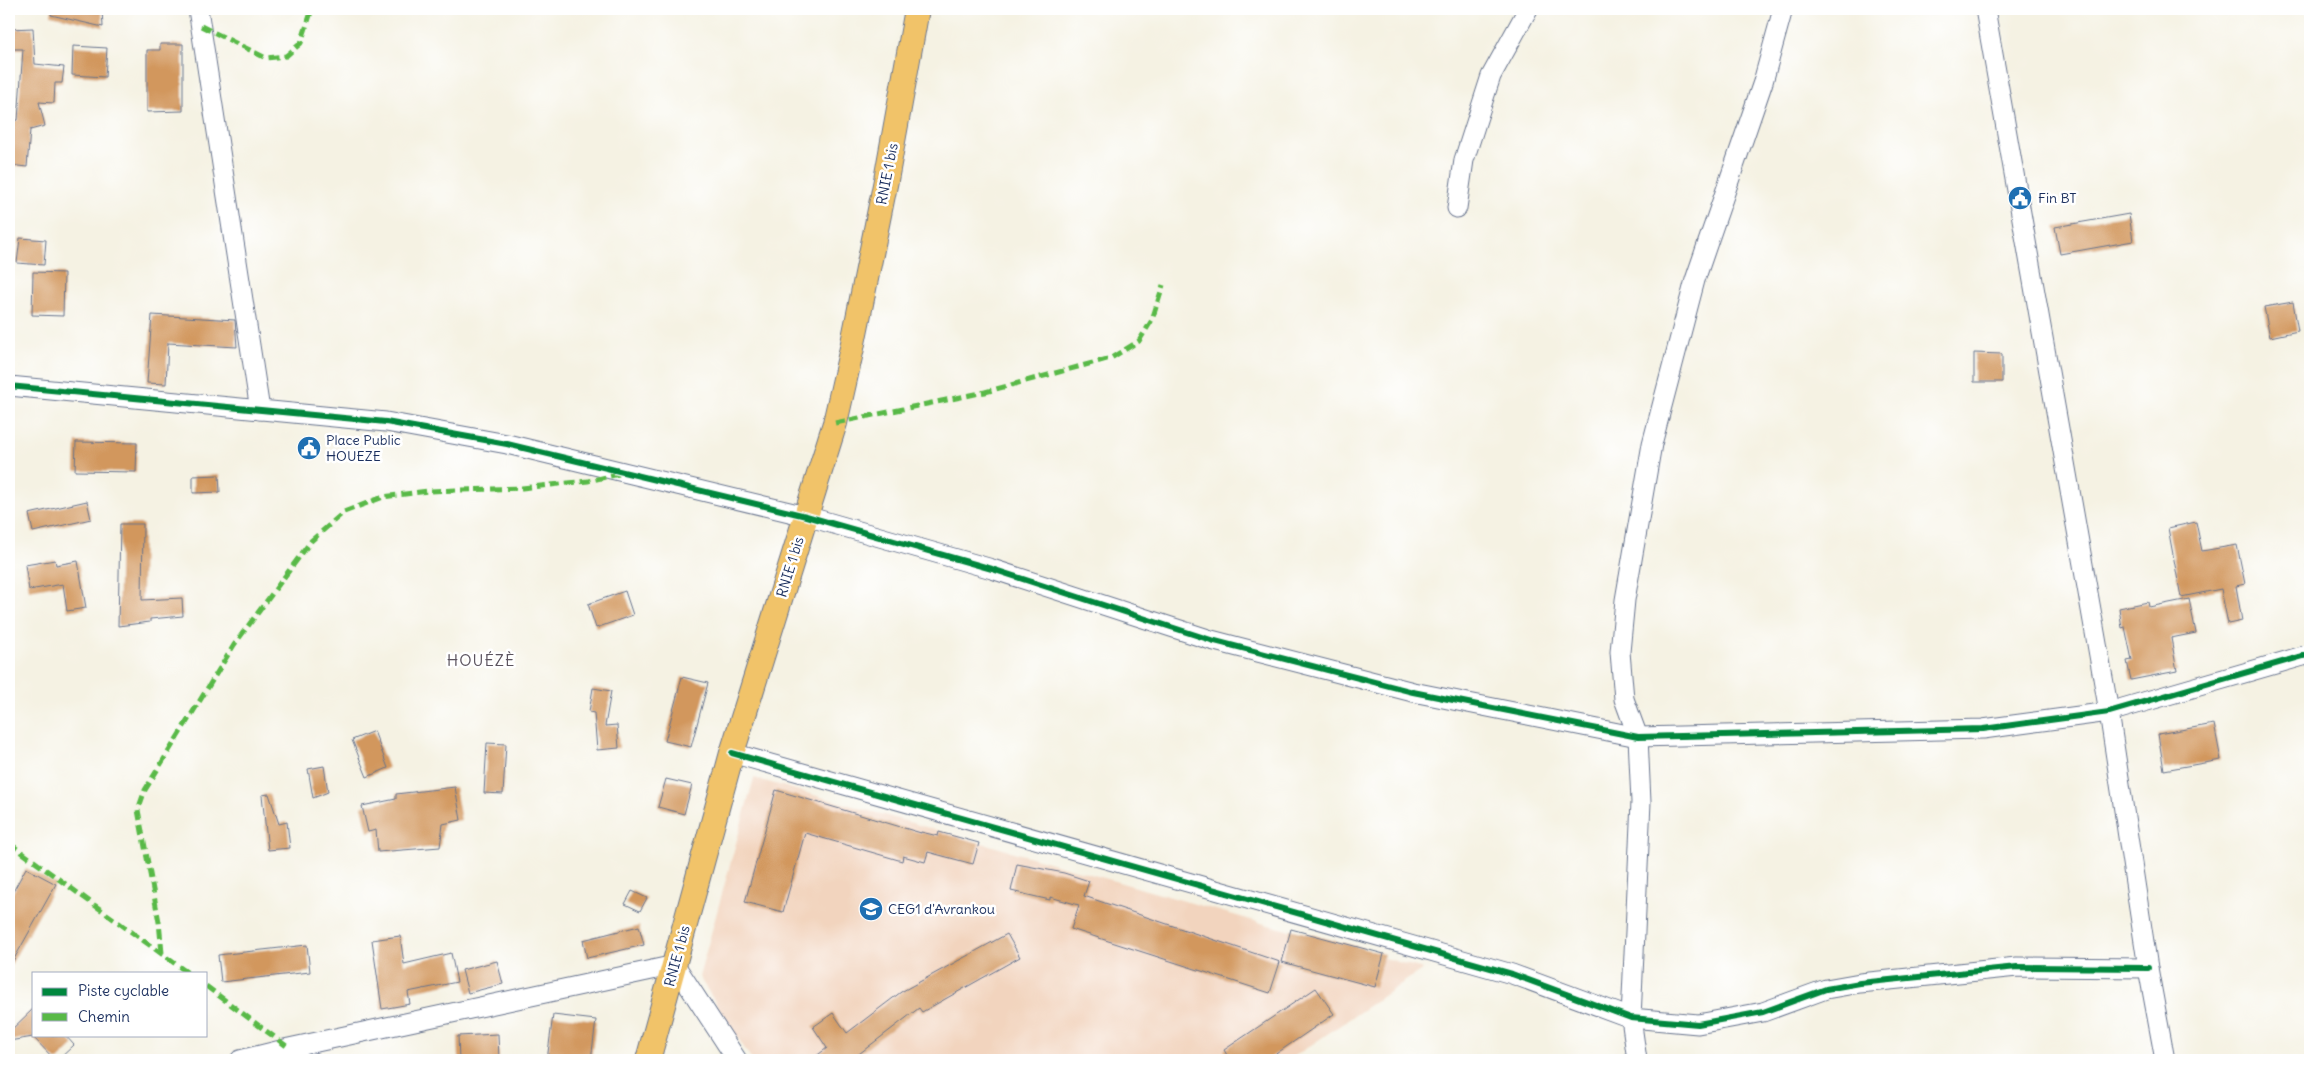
<svg xmlns="http://www.w3.org/2000/svg" width="2319" height="1069" viewBox="0 0 2319 1069" font-family="Delius,sans-serif">
<style>
.built{fill:#f2d4be}
.building{fill:#d2975d}
.lines{fill:none;stroke-linecap:round;stroke-linejoin:round}
.minor-casing{stroke:#67738d;stroke-width:21}
.major-casing{stroke:#67738d;stroke-width:26}
.minor{stroke:#fff;stroke-width:19}
.major{stroke:#f1c369;stroke-width:24}
.quiet{stroke:#58b947;stroke-width:5;stroke-dasharray:10 5;stroke-linecap:butt}
.cycleway-casing{stroke:#fff;stroke-width:9}
.cycleway{stroke:#00873e;stroke-width:6}
.labels{text-anchor:middle;dominant-baseline:central;stroke-width:5;stroke-linejoin:round;paint-order:stroke}
.street-label{font-size:14px;fill:#1b2f5e;stroke:#fff}
.poi-label{font-size:14px;fill:#1b2f5e;stroke:#fff;text-anchor:start}
.quarter-label{font-size:16px;letter-spacing:1px;fill:#5b535e;stroke:#fff}
</style>
<rect width="100%" height="100%" fill="#fff"/>
<filter id="ink" filterUnits="userSpaceOnUse"><feTurbulence type="fractalNoise" baseFrequency=".02" numOctaves="2"/><feDisplacementMap in="SourceGraphic" scale="10" xChannelSelector="R" yChannelSelector="G"/><feConvolveMatrix kernelMatrix="1 2 1 2 8 2 1 2 1" color-interpolation-filters="sRGB"/></filter>
<filter id="wash" filterUnits="userSpaceOnUse"><feTurbulence type="fractalNoise" baseFrequency=".0096" numOctaves="4" result="noise"/><feDisplacementMap in="SourceGraphic" scale="20" xChannelSelector="R" yChannelSelector="G"/><feGaussianBlur stdDeviation="1.12" result="paint"/><feColorMatrix in="noise" values="0 0 0 0 0 0 0 0 0 0 0 0 0 0 0 0 0 1.4 0 .05"/><feComposite in="paint" operator="in"/></filter>
<g filter="url(#wash)">
<rect width="100%" height="100%" fill="#f5f2e3"/>
<path class="built" d="M754 778 1423 969 1289 1060H752L699 977Z"/>
<g id="blocks">
<g class="building">
<path d="M52 9H102L103 27 51 15Z"/>
<path d="M33 28 35 64 64 67 62 83H55L54 103 39 102 45 126 30 130 27 167 9 165V122L18 120 23 49H9V29Z"/>
<path d="M160 44H183V111L147 112V50H160Z"/>
<path d="M73 46 107 48 105 77 72 75Z"/>
<path d="M2129 214 2133 241 2060 254 2055 227Z"/>
<path d="M20 238 46 240 44 265 17 263Z"/>
<path d="M33 272 64 273 63 316 32 315Z"/>
<path d="M2293 302 2298 331 2270 337 2264 307Z"/>
<path d="M152 315 235 320 237 347 168 343 166 384 147 383Z"/>
<path d="M1974 353 2002 354V382H1974Z"/>
<path d="M76 442 137 443 136 472 75 471Z"/>
<path d="M219 475 220 492 193 493V476Z"/>
<path d="M87 501 91 519 33 532 29 514Z"/>
<path d="M2196 522 2202 551 2237 545 2245 584 2236 586 2242 621 2228 624 2221 589 2181 597 2168 528Z"/>
<path d="M120 524H143L142 600 182 598 183 616 150 619V622L118 626Z"/>
<path d="M55 560 56 565 78 561 86 608 67 611 63 584 29 590 25 565Z"/>
<path d="M625 591 633 615 596 628 588 604Z"/>
<path d="M2189 599 2196 633 2171 638 2177 671 2131 680 2127 661 2132 660 2125 627 2122 628 2119 608 2148 602 2149 607Z"/>
<path d="M682 677 708 683 691 747 665 741Z"/>
<path d="M593 688 611 691 605 726 617 725 619 748 597 750 594 713 589 712Z"/>
<path d="M2214 724 2221 760 2164 770 2158 734Z"/>
<path d="M374 731 388 768 367 777 352 740Z"/>
<path d="M487 743 506 744 503 794 484 793Z"/>
<path d="M324 766 328 792 313 798 308 769Z"/>
<path d="M666 779 692 785 684 814 658 807Z"/>
<path d="M455 787 461 820 443 824 440 847 378 852 376 830 368 832 362 806 396 799V794Z"/>
<path d="M776 790 921 833V832L938 836 939 832 979 843 973 864 928 852 925 862 903 856 902 861 805 833 783 912 745 902Z"/>
<path d="M269 794 279 824 287 822 290 848 268 850 262 795Z"/>
<path d="M1017 864 1064 873 1089 881 1084 896 1280 962 1270 993 1071 929 1079 905 1050 897V900L1011 891Z"/>
<path d="M26 868 56 884 9 968V899Z"/>
<path d="M632 891 647 898 640 911 625 904Z"/>
<path d="M639 926 644 945 587 958 583 940Z"/>
<path d="M1291 929 1384 954 1375 987 1282 962Z"/>
<path d="M1007 934 1020 957 922 1012 919 1008 851 1060H811L827 1048 813 1027 833 1013 847 1033 901 992Z"/>
<path d="M400 936 404 964 451 953 457 982 408 992 410 1004 382 1009 372 940Z"/>
<path d="M307 945 310 972 221 982 218 955Z"/>
<path d="M497 961 503 984 468 993 462 970Z"/>
<path d="M1316 988 1334 1014 1267 1060H1230L1224 1050Z"/>
<path d="M34 1008V1035H65L74 1045 58 1060H55L33 1037 9 1041V1032Z"/>
<path d="M553 1015 596 1020 591 1060H547Z"/>
<path d="M498 1034 499 1060H459L458 1036Z"/>
</g>
</g>
</g>
<g filter="url(#ink)">
<use href="#blocks" fill-opacity="0" stroke="#67738d" stroke-width="1"/>
<g class="lines">
<g class="minor-casing">
<g id="minor">
<path d="M198 9 260 410"/>
<path d="M1985 9 2109 712 2148 968 2165 1060"/>
<path d="M1457 208 1464 160 1491 76 1528 9"/>
<path d="M9 386 386 422 507 444 806 516 992 569 1211 640 1413 692 1638 737 1983 729 2109 712 2310 654"/>
<path d="M732 753 1512 974 1631 1018 1698 1024 1763 1012 1826 989 1860 983 2017 967 2148 968"/>
<path d="M240 1060 289 1048 675 965 737 1060"/>
<path d="M1637 1060 1631 1018 1641 802 1638 737 1624 699 1620 652 1625 600 1652 444 1695 280 1763 82 1783 9"/>
</g>
</g>
<g class="major-casing">
<path id="major" d="M648 1060 732 753 835 423 852 348 886 180 917 9"/>
</g>
<use href="#minor" class="minor"/>
<use href="#major" class="major"/>
<g class="quiet">
<path d="M201 26 266 58 286 56 301 43 312 9"/>
<path d="M835 423 985 392 1111 358 1139 341 1152 320 1163 285"/>
<path d="M9 843 188 973"/>
<path d="M162 953 159 922 138 810 145 790 234 645 311 541 344 512 383 497 428 491 522 488 588 481 619 474"/>
<path d="M206 986 289 1048"/>
</g>
<g class="cycleway-casing">
<g id="cycleway">
<path d="M9 386 386 422 507 444 806 516 992 569 1211 640 1413 692 1638 737 1983 729 2109 712 2310 654"/>
<path d="M732 753 1512 974 1631 1018 1698 1024 1763 1012 1826 989 1860 983 2017 967 2148 968"/>
</g>
</g>
<use href="#cycleway" class="cycleway"/>
</g>
</g>
<defs>
<g id="civic-disc" transform="scale(1.25)"><circle r="9.5" fill="#1f6fb2" stroke="#fff"/><path d="M-.6-6.5H3V-4.5H.6V-3L4-1V1h2V6H-6V1h2V-1L-.6-3ZM-1.2 2.5V6h2.4V2.5Z" fill="#fff"/></g>
<g id="school-disc" transform="scale(1.25)"><circle r="9.5" fill="#1f6fb2" stroke="#fff"/><path d="M0-5L7-2L0 1L-7-2ZM-4 1L0 2.5L4 1V4Q0 6-4 4Z" fill="#fff"/></g>
</defs>
<g fill-rule="evenodd">
<use href="#civic-disc" x="2020" y="198"/>
<use href="#civic-disc" x="309" y="448"/>
<use href="#school-disc" x="871" y="909"/>
</g>
<g class="labels">
<g class="street-label">
<text transform="translate(887 174) rotate(-79)">RNIE 1 bis</text>
<text transform="translate(790 567) rotate(-73)">RNIE 1 bis</text>
<text transform="translate(677 956) rotate(-75)">RNIE 1 bis</text>
</g>
<g class="poi-label">
<text x="2038" y="198">Fin BT</text>
<text x="326" y="440">Place Public<tspan x="326" dy="16">HOUEZE</tspan></text>
<text x="888" y="909">CEG1 d'Avrankou</text>
</g>
<g class="quarter-label">
<text x="481" y="660">HOUÉZÈ</text>
</g>
</g>
<rect width="2319" height="1069" fill="none" stroke="#fff" stroke-width="30"/>
<rect x="32" y="972" width="175" height="65" fill="#ffffff" stroke="#a4acbf"/>
<rect x="42" y="988" width="25" height="8" fill="#00873e" stroke="#a4acbf"/>
<text x="78" y="996" font-size="15" fill="#1b2f5e">Piste cyclable</text>
<rect x="42" y="1013" width="25" height="8" fill="#58b947" stroke="#a4acbf"/>
<text x="78" y="1022" font-size="15" fill="#1b2f5e">Chemin</text>
</svg>
